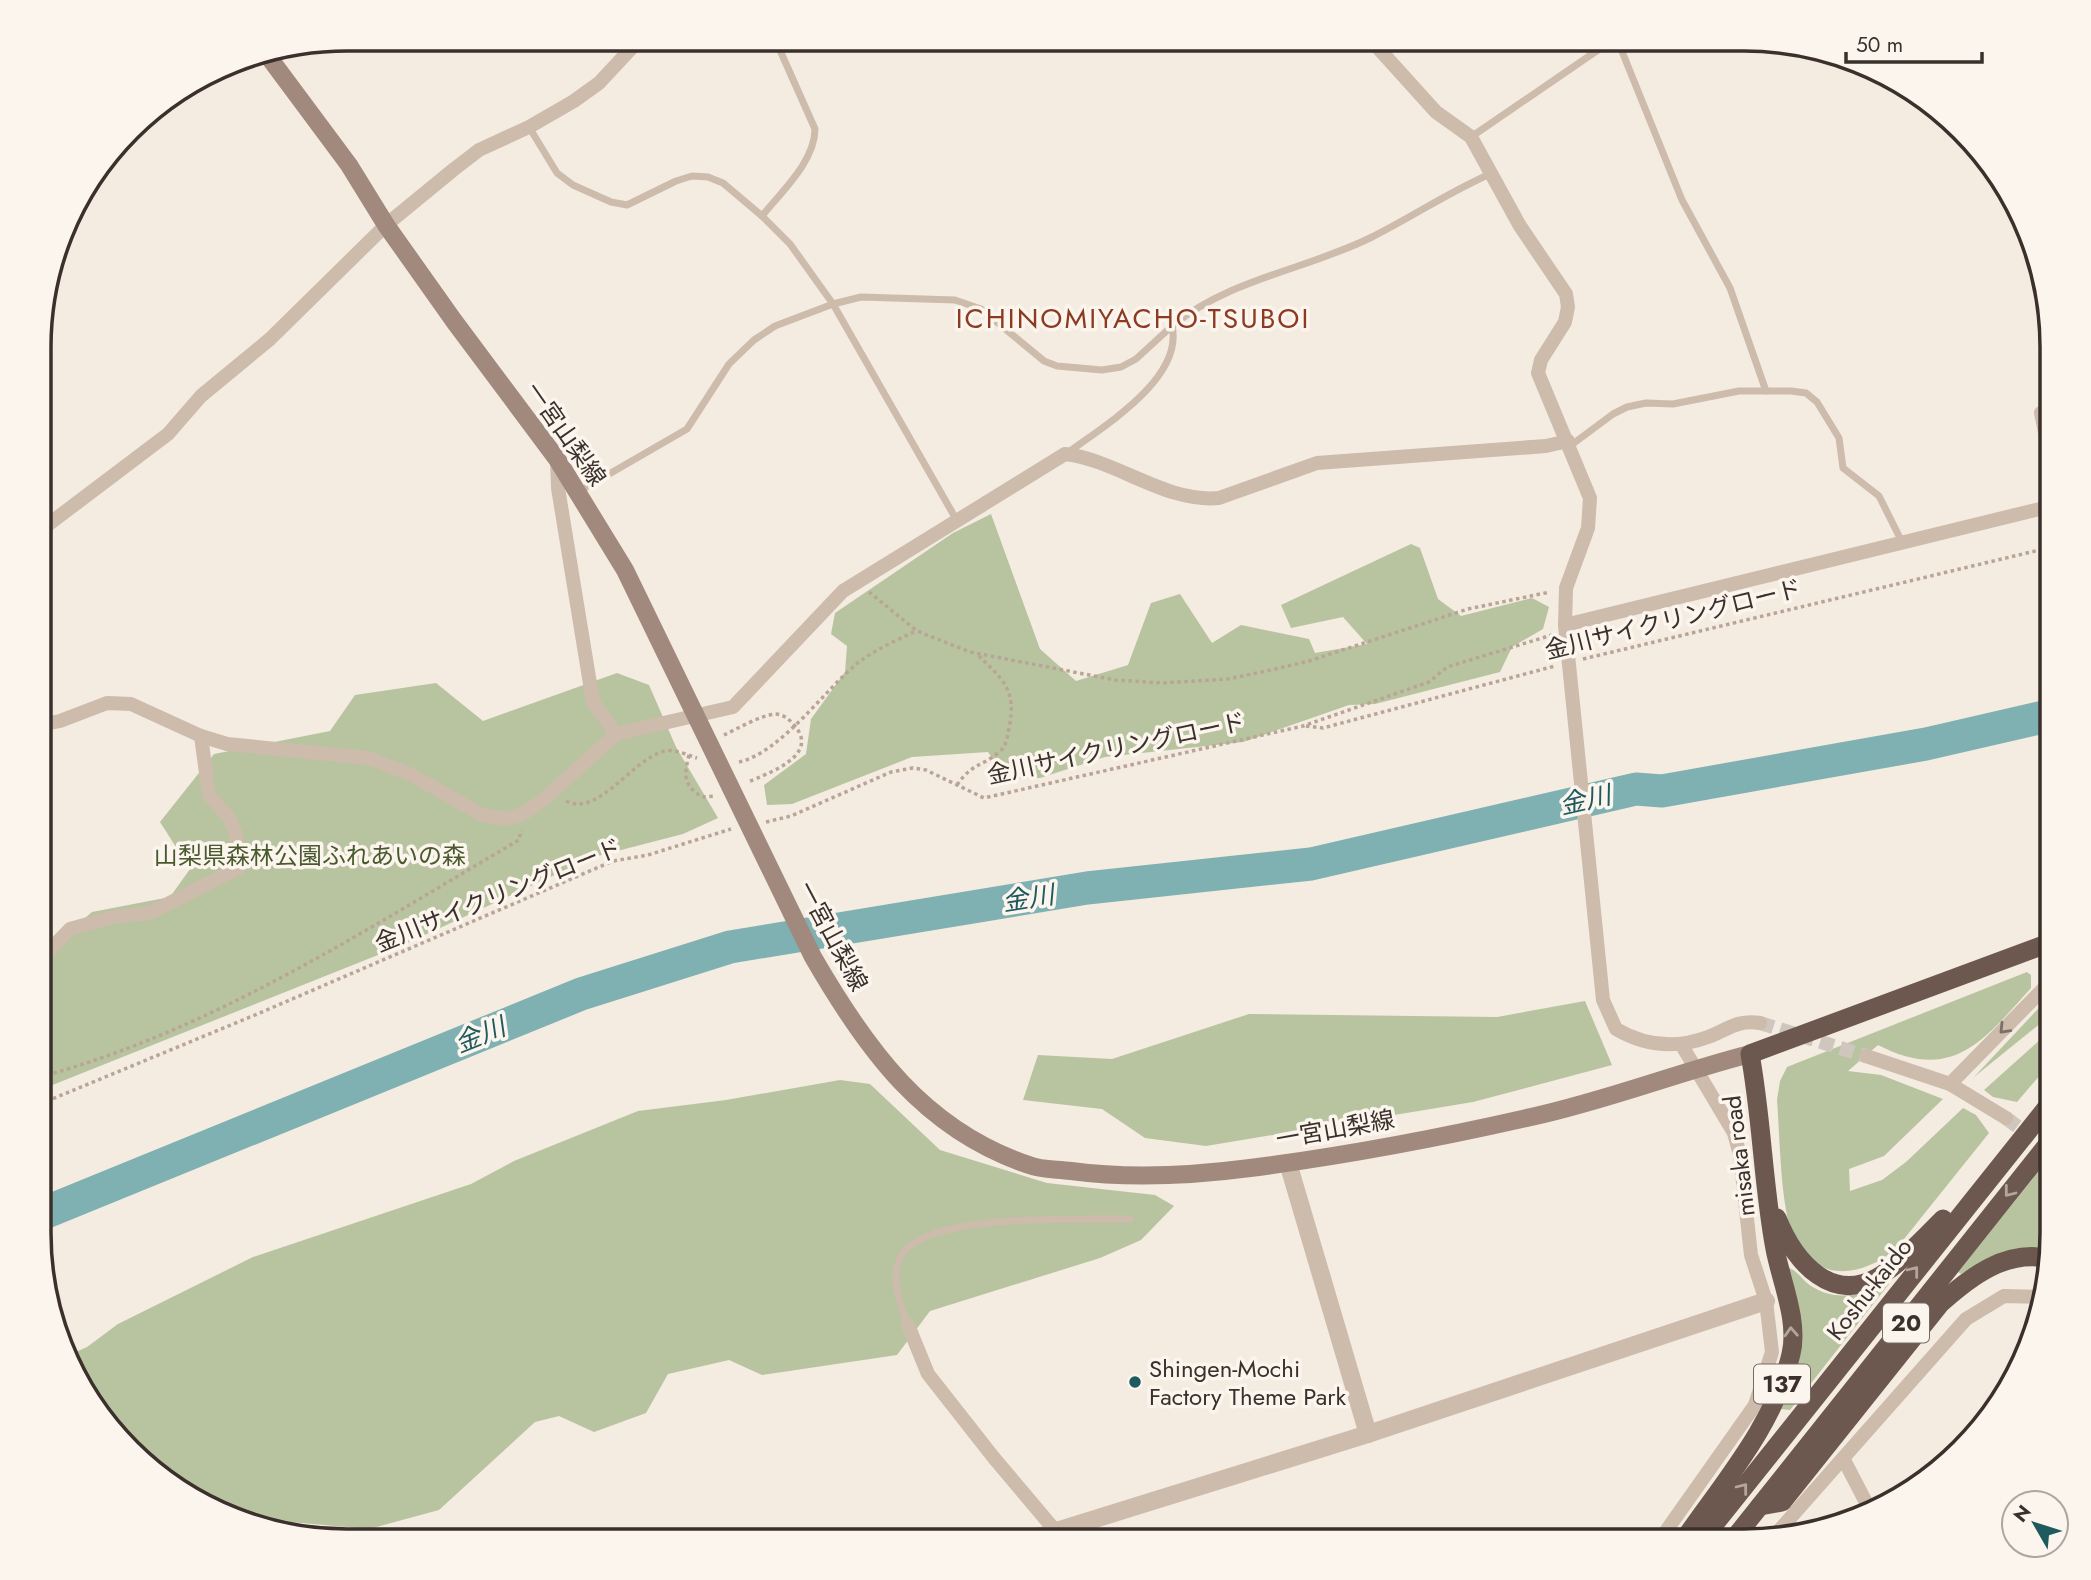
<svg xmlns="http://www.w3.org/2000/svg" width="2091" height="1580" viewBox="0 0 2091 1580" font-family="Jost,'Noto Sans JP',sans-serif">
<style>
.green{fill:#b8c4a0}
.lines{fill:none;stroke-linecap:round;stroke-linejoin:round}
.river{stroke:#7fb0b2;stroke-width:33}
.minor-tunnel{stroke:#cfc6bd;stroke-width:14;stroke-dasharray:14 7;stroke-linecap:butt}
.path{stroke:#b9a596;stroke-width:3.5;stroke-dasharray:3.5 3.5;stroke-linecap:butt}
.service{stroke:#cdbbac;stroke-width:7}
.minor{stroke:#cdbbac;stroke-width:14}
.tertiary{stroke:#cdbbac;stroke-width:18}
.secondary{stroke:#a18a7d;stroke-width:18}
.trunk{stroke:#6c584f;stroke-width:19}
.oneway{stroke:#7d6f65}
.oneway2{stroke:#b4a69e}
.poi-dot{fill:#1f5a5e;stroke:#fbf5ee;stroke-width:2.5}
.labels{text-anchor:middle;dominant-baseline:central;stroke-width:7;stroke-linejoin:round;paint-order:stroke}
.shield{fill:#fbf5ee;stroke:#756b66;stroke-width:2}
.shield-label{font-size:23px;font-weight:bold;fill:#3b302b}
.street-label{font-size:24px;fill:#3b302b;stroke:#fbf5ee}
.park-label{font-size:24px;fill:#4a5a2e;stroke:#fbf5ee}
.poi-label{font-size:24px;fill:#3b302b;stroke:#fbf5ee;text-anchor:start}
.water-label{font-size:26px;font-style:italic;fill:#1f5a5e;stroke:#fbf5ee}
.quarter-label{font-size:28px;letter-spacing:2px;fill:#8c3b22;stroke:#fbf5ee}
.rim{fill:none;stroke:#3b302b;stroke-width:3.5}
</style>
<rect width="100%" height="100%" fill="#f4ebe1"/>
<g class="green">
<path d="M991 514 1040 649 1076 681 1128 665 1151 603 1180 594 1212 643 1241 625 1309 639 1315 653 1367 644 1343 617 1291 628 1281 605 1411 544 1420 548 1438 599 1461 616 1532 598 1549 607 1543 629 1512 647 1500 672 1375 704 1349 705 1243 742 1105 757 1040 778 1007 779 988 752 912 757 792 804 767 805 764 785 806 754 811 719 845 672 847 646 831 634 835 613 953 533Z"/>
<path d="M617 673 649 685 676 747 718 818 683 834 594 857 403 945 40 1090V956L92 912 170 897 190 869 160 822 214 754 330 731 355 695 436 683 483 721Z"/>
<path d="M2027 972 2031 975V988C1985 1039 1953 1084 1878 1045L1848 1071 1881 1075 1943 1099 1884 1156 1849 1169 1850 1191 1882 1180 1906 1162 1963 1108 1976 1115 1989 1133 1896 1249C1863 1276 1819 1284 1795 1240 1780 1212 1780 1134 1777 1100L1780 1081 1787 1067Z"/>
<path d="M2052 994V1014L1974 1077Z"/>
<path d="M1585 1001 1612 1065 1473 1102 1206 1146 1145 1138 1102 1109 1023 1100 1038 1055 1112 1059 1249 1014 1497 1017Z"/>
<path d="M2052 1029V1061L2017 1102 1993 1097 1984 1090Z"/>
<path d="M840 1080 870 1084 940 1150 1047 1183 1155 1195 1174 1206 1141 1240 1100 1258 930 1311 897 1355 762 1375 729 1360 668 1374 646 1413 594 1432 559 1416 535 1422 439 1510 369 1529 279 1521 195 1497 144 1465 70 1370 67 1356 87 1347 118 1324 253 1257 471 1184 514 1161 638 1111 726 1100Z"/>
<path d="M2052 1159V1250L1989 1259 1961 1274 1958 1272 2046 1162Z"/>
<path d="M1789 1268C1798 1271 1803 1281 1811 1286 1836 1302 1862 1296 1886 1281L1889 1284 1790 1410 1781 1409Z"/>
</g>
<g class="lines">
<path class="river" d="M39 1215 581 994 730 947 1087 888 1311 864 1636 789 1662 791 1926 744 2052 715"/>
<g class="minor-tunnel">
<path d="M1760 1023 1866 1056"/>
<path d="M2006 1118 2052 1152"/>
</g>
<g class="path">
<path d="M869 592 917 631 970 652 1115 680 1162 683 1228 679 1271 670 1309 661 1468 609 1550 592"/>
<path d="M1583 659 2052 547"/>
<path d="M1306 726 1323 728 1555 666"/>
<path d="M724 735C739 728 759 716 775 714 783 714 789 719 794 725 821 755 769 773 748 782"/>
<path d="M689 755C684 775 683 785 702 797L715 796"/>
<path d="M739 762C782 752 824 690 859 662 876 649 897 640 916 631"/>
<path d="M957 785C973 762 982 767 999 752 1007 746 1007 737 1009 728 1017 689 1003 680 977 654"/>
<path d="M566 801C598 818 633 758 665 751 675 749 687 755 697 758"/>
<path d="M766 822 791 816 891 772 913 768 926 770 984 798 1303 726 1429 682 1447 667 1552 635"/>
<path d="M40 1077C213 1030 365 930 519 840L521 830"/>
<path d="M40 1104 255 1015 613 861 648 855 731 829"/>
</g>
<g class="service">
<path d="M1617 39 1682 200 1730 288 1766 391"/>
<path d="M529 127 557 173 573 185 611 202 627 205 676 181 692 176 708 177 723 183 762 216 790 244 833 304 956 519"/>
<path d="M1471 137 1614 39"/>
<path d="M762 216C782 191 815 161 815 129L775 39"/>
<path d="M1570 446 1613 414 1627 407 1646 403 1673 404 1739 391H1791L1806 393 1817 402 1839 438 1843 468 1879 496 1902 542"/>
<path d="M1066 454C1102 427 1184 379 1172 326 1231 278 1306 270 1372 237 1412 217 1449 192 1490 174"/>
<path d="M578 492 687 429 729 364 754 340 775 326 833 304 861 297 955 300 981 309 1044 361 1057 366 1102 370 1121 367 1136 359 1172 326"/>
<path d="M908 1325C900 1303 890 1280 900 1258 922 1211 1084 1220 1130 1219"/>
</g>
<g class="minor">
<path d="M1370 39 1436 112 1471 137 1520 226 1566 294 1568 307 1565 322 1541 360 1538 373 1590 498 1588 528 1566 588 1565 625 1603 1000 1616 1029C1645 1046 1676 1049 1708 1037 1727 1030 1738 1019 1760 1023"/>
<path d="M557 459 558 488 593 702 616 734"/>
<path d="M2052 465 2041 413 2052 406"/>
<path d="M41 530 168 434 201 396 270 339 386 225 453 170 479 150 529 127 574 101 599 83 640 39"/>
<path d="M1565 625 2052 506"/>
<path d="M40 725 60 721 107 703 131 704 201 736 227 744 368 758 410 774 482 815 507 819 523 814 543 800 616 734 733 707 843 591 1065 454C1117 460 1165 503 1219 498L1317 463 1546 446 1568 441"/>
<path d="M40 960 70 929 113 917 150 913 238 868 236 834 229 818 209 795 201 736"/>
<path d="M1866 1056 1950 1084 2006 1118"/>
<path d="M1950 1084 2052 980"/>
<path d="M908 1325 928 1374 994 1458 1064 1541"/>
<path d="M1844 1460 1871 1512"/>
<path d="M1776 1534 1966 1319 2004 1296 2042 1297"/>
<path d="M1003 1541 1053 1532"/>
<path d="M1659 1541 1755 1405 1772 1352 1766 1301 1751 1255 1740 1155 1734 1133 1681 1044"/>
</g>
<g class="tertiary">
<path d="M1288 1163 1368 1434"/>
<path d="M1053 1532 1368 1434 1766 1301"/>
</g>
<path class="secondary" d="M265 52 349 165 386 225 454 321 557 459 625 570 813 957C866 1049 924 1130 1029 1165 1041 1170 1057 1169 1071 1171 1131 1179 1189 1176 1250 1168 1343 1156 1439 1138 1531 1117 1605 1101 1676 1073 1750 1054"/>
<g class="trunk">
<path d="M1777 1218C1794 1261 1833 1308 1883 1274 1905 1259 1924 1238 1943 1219"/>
<path d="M1760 1506 1782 1502 1940 1304C1970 1277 2007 1248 2051 1259"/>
<path d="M1683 1541C1723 1483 1775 1424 1791 1354 1799 1321 1781 1281 1775 1249 1763 1185 1762 1119 1750 1054L2052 942"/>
<path d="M1701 1541 2052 1101"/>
<path d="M1732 1541 2052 1139"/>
</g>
</g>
<defs><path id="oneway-chevron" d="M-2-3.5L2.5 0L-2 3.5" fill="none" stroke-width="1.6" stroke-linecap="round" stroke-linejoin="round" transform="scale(1.75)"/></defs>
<use class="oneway" href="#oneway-chevron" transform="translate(2004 1029) rotate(134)"/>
<g class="oneway2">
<use href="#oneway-chevron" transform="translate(2009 1192) rotate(128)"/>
<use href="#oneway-chevron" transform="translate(1914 1271) rotate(-52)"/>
<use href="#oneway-chevron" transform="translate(1791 1332) rotate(-93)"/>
<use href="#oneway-chevron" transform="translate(1743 1488) rotate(-52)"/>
</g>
<circle class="poi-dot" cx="1135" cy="1382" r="7"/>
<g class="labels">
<g class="shield">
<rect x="1883" y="1303.5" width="46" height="39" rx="5"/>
<rect x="1754" y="1364.5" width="56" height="39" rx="5"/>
</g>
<g class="shield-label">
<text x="1906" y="1323">20</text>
<text x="1782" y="1384">137</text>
</g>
<g class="street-label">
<text transform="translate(566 434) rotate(55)">一宮山梨線</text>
<text transform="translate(1673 619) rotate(-14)">金川サイクリングロード</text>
<text transform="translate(1116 748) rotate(-12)">金川サイクリングロード</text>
<text transform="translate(498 895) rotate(-22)">金川サイクリングロード</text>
<text transform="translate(833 936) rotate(62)">一宮山梨線</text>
<text transform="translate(1335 1129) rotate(-10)">一宮山梨線</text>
<text transform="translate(1739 1156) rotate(-97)">misaka road</text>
<text transform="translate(1869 1289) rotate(-52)">Koshu-kaido</text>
</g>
<g class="park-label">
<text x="310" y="855">山梨県森林公園ふれあいの森</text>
</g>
<g class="poi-label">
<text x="1149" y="1368">Shingen-Mochi<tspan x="1149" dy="28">Factory Theme Park</tspan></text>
</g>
<g class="water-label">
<text transform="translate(1585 800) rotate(-13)">金川</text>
<text transform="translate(1028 898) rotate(-9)">金川</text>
<text transform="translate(480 1035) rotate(-22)">金川</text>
</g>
<g class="quarter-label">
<text x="1133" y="318">ICHINOMIYACHO-TSUBOI</text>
</g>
</g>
<path d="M0 0H2091V1580H0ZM347 51H1744A296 296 0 0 1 2040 347V1233A296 296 0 0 1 1744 1529H347A296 296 0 0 1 51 1233V347A296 296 0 0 1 347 51Z" fill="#fbf5ee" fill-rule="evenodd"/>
<path class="rim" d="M347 51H1744A296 296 0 0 1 2040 347V1233A296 296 0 0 1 1744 1529H347A296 296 0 0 1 51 1233V347A296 296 0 0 1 347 51Z"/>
<g transform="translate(2035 1524) rotate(309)"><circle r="33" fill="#fbf5ee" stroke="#aea6a0" stroke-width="2"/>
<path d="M0-5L12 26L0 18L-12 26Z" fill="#1f5a5e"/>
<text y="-10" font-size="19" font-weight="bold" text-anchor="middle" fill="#3b302b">N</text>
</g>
<path d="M1846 52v10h136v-10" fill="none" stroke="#3b302b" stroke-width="3.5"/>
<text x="1856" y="52" font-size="21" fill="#3b302b" stroke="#fbf5ee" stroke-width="5" paint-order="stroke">50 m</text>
</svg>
